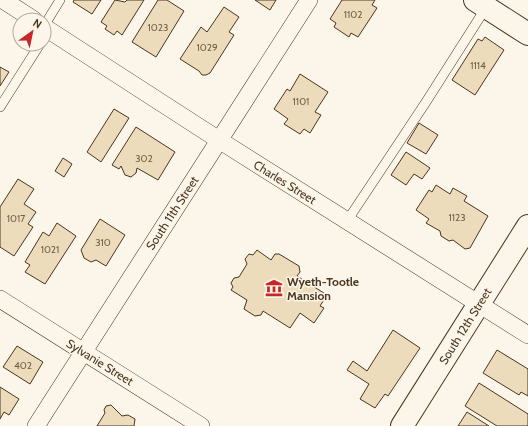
<svg xmlns="http://www.w3.org/2000/svg" width="528" height="426" viewBox="0 0 528 426" font-family="Cabin,sans-serif">
<style>
.building{fill:#ecdcbc;stroke:#4a3520}
.lines{fill:none;stroke-linecap:round;stroke-linejoin:round}
.lane-casing{stroke:#4a3520;stroke-width:10}
.street-casing{stroke:#4a3520;stroke-width:18}
.secondary-casing{stroke:#4a3520;stroke-width:24}
.lane{stroke:#fbf6e9;stroke-width:9}
.street{stroke:#fbf6e9;stroke-width:17}
.secondary{stroke:#fbf6e9;stroke-width:22}
.labels{text-anchor:middle;dominant-baseline:central;stroke-width:3;stroke-linejoin:round;paint-order:stroke}
.number-label{font-size:10px;fill:#725f47}
.street-label{font-size:12px;fill:#4a3520;stroke:#fbf6e9}
.poi-label{font-size:12px;font-weight:bold;fill:#4a3520;stroke:#fbf6e9;text-anchor:start}
</style>
<rect width="100%" height="100%" fill="#fbf6e9"/>
<g class="building">
<path d="M74 0H101L92 14 73 2Z"/>
<path d="M115 0 125 2 127 0H144L122 35 117 31 114 35 105 29 107 26 101 22Z"/>
<path d="M158 0H167L184 11 156 57 132 42Z"/>
<path d="M255 0H276L270 10Z"/>
<path d="M342 0H375L372 5 377 8 358 37 351 33 349 37 334 27 336 23 330 19Z"/>
<path d="M224 7 239 17 229 32 234 35 210 73 206 75H202L199 71 180 59 201 27 207 32Z"/>
<path d="M485 37 504 50 475 95 452 80 478 39 482 41Z"/>
<path d="M0 67 9 72 0 86Z"/>
<path d="M300 74 328 92 315 112 321 115 310 133 304 129 300 134 284 124 288 119 274 109 287 89 290 91Z"/>
<path d="M114 109 129 118 101 162 87 152Z"/>
<path d="M419 123 438 135 426 154 407 143Z"/>
<path d="M136 127 175 152 158 180 137 168 136 173 131 177 125 175 121 166 119 169 112 165Z"/>
<path d="M406 152 430 168 422 179 414 174 406 185 391 175Z"/>
<path d="M63 158 72 164 64 177 55 171Z"/>
<path d="M18 179 34 189 24 204 36 212 28 224 33 227 14 256 0 247V207Z"/>
<path d="M436 185 450 194 453 188 467 196 464 201 488 216 470 248 465 249 453 240 449 241 441 236 440 231 426 223 429 219 416 210 429 190 432 192Z"/>
<path d="M100 219 125 235 106 266 96 260 91 262 84 258 81 250Z"/>
<path d="M57 223 76 236 45 284 25 272 30 265 25 262 43 232 49 236Z"/>
<path d="M257 250 271 260 275 254H279L299 266 300 272 297 276 327 295 320 306 324 308 314 323 300 313 290 328 263 311 261 315 255 316 244 309 247 300 231 290 233 287 231 283 234 278 239 277 247 264 245 259 249 254 253 255Z"/>
<path d="M393 330 420 348 388 396 385 394 375 408 360 399 369 384 347 370 353 361 367 371Z"/>
<path d="M17 346 43 362 30 384 3 367Z"/>
<path d="M497 350 528 369V396L521 392 519 395 483 373Z"/>
<path d="M479 383 528 414V426H497L465 406Z"/>
<path d="M0 387 19 399 9 415 4 412 0 419Z"/>
<path d="M111 405 122 416 128 415 135 419 134 426H97L105 413 104 410 106 406Z"/>
<path d="M467 412 489 426H458Z"/>
</g>
<g class="lines">
<g class="lane-casing">
<g id="lane">
<path d="M44 26 60 0"/>
<path d="M0 107 40 44"/>
<path d="M347 221 426 102 487 6"/>
</g>
</g>
<g class="street-casing">
<g id="street">
<path d="M3 0 34 20"/>
<path d="M44 27 219 140 528 335"/>
<path d="M0 299 201 426"/>
<path d="M36 426 309 0"/>
</g>
</g>
<g class="secondary-casing">
<g id="secondary">
<path d="M475 0 528 34"/>
<path d="M402 426 528 226"/>
</g>
</g>
<use href="#lane" class="lane"/>
<use href="#street" class="street"/>
<use href="#secondary" class="secondary"/>
</g>
<defs>
<g id="museum-bare" transform="scale(1.38)"><path d="M0-6L6-3V-2H-6V-3ZM-5-1h2V3h-2ZM-1-1h2V3h-2ZM3-1h2V3H3ZM-6 4H6V6H-6Z" fill="#c62828" stroke="#fbf6e9" stroke-width="2.5" paint-order="stroke"/></g>
</defs>
<g fill-rule="evenodd">
<use href="#museum-bare" x="274" y="288"/>
</g>
<g class="labels">
<g class="number-label">
<text x="353" y="14">1102</text>
<text x="158" y="27">1023</text>
<text x="207" y="47">1029</text>
<text x="478" y="65">1114</text>
<text x="301" y="101">1101</text>
<text x="144" y="158">302</text>
<text x="457" y="217">1123</text>
<text x="16" y="218">1017</text>
<text x="103" y="242">310</text>
<text x="50" y="249">1021</text>
<text x="23" y="365">402</text>
</g>
<g class="street-label">
<text transform="translate(285 182) rotate(32)">Charles Street</text>
<text transform="translate(172 213) rotate(-57)">South 11th Street</text>
<text transform="translate(465 326) rotate(-58)">South 12th Street</text>
<text transform="translate(100 362) rotate(32)">Sylvanie Street</text>
</g>
<g class="poi-label">
<text x="287" y="281">Wyeth-Tootle<tspan x="287" dy="14">Mansion</tspan></text>
</g>
</g>
<g transform="translate(32 32) rotate(33)"><circle r="19" fill="#fbf6e9" stroke="#b4a999"/>
<path d="M0-3L7 15L0 10L-7 15Z" fill="#c62828"/>
<text y="-6" font-size="11" font-weight="bold" text-anchor="middle" fill="#4a3520">N</text>
</g>
</svg>
